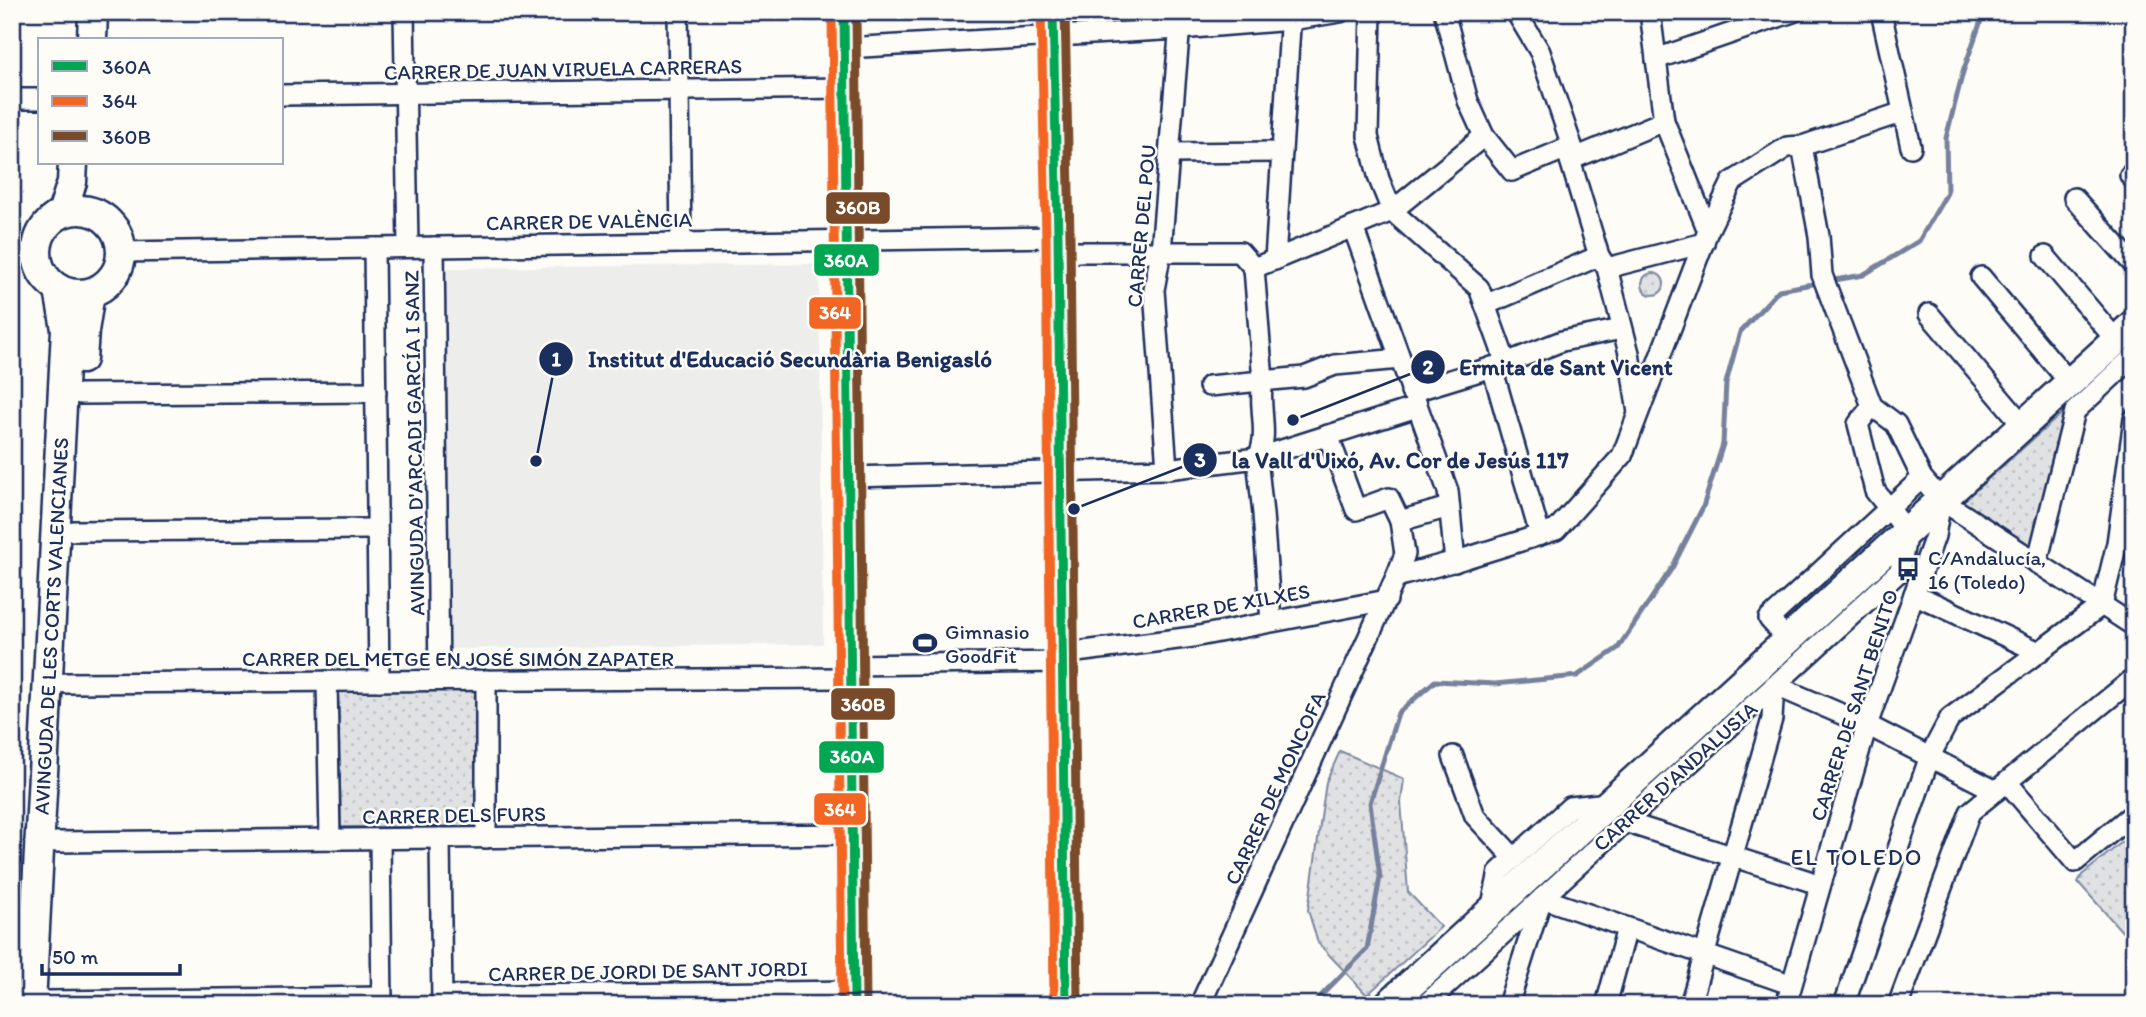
<svg xmlns="http://www.w3.org/2000/svg" width="2146" height="1017" viewBox="0 0 2146 1017" font-family="Itim,sans-serif">
<style>
.built{fill:#edeeec}
.grass{fill:url(#grass-dots);stroke:#7e88a0;stroke-width:2}
.lines{fill:none;stroke-linecap:round;stroke-linejoin:round}
.stream{stroke:#76819c;stroke-width:5}
.street-casing{stroke:#1b2f5e;stroke-width:24}
.secondary-casing{stroke:#1b2f5e;stroke-width:33}
.street{stroke:#fdfcf7;stroke-width:19}
.secondary{stroke:#fdfcf7;stroke-width:28}
.bus-1-casing{stroke:#fdfcf7;stroke-width:14}
.bus-2-casing{stroke:#fdfcf7;stroke-width:14}
.bus-3-casing{stroke:#fdfcf7;stroke-width:14}
.bus-1{stroke:#00a651;stroke-width:9}
.bus-2{stroke:#f26522;stroke-width:9}
.bus-3{stroke:#7a4b2a;stroke-width:9}
.labels{text-anchor:middle;dominant-baseline:central;stroke-width:5;stroke-linejoin:round;paint-order:stroke}
.street-label{font-size:21px;fill:#1b2f5e;stroke:#fdfcf7}
.poi-label{font-size:21px;fill:#1b2f5e;stroke:#fdfcf7;text-anchor:start}
.neighbourhood-label{font-size:23px;letter-spacing:2px;fill:#1b2f5e;stroke:#fdfcf7}
.leader{fill:none;stroke:#1b2f5e;stroke-width:2.5}
.callout-dot{fill:#1b2f5e;stroke:#fdfcf7;stroke-width:2.5}
.mark-label{font-size:21px;text-anchor:middle;font-weight:bold;fill:#fff}
.callout-label{font-size:23px;text-anchor:middle;font-weight:bold;fill:#1b2f5e;stroke:#fdfcf7;stroke-width:5;stroke-linejoin:round;paint-order:stroke}
.line-badge{stroke:#fdfcf7;stroke-width:2.5}
.badge-label{font-size:19px;text-anchor:middle;font-weight:bold;fill:#fff}
</style>
<defs>
<pattern id="grass-dots" width="8" height="8" patternUnits="userSpaceOnUse" patternTransform="scale(1.75)"><rect width="8" height="8" fill="#e0e1e3"/><path d="M2 2h.1M6 6h.1" fill="none" stroke="#c0c1c5" stroke-width="1.8" stroke-linecap="round"/></pattern>
</defs>
<rect width="100%" height="100%" fill="#fdfcf7"/>
<filter id="ink" filterUnits="userSpaceOnUse"><feTurbulence type="fractalNoise" baseFrequency=".0143" numOctaves="2"/><feDisplacementMap in="SourceGraphic" scale="14" xChannelSelector="R" yChannelSelector="G"/><feConvolveMatrix kernelMatrix="1 2 1 2 8 2 1 2 1" color-interpolation-filters="sRGB"/></filter>
<g filter="url(#ink)">
<path class="built" d="M819 264 823 644 450 649 446 268Z"/>
<g class="grass">
<circle cx="1653" cy="284" r="11"/>
<path d="M2066 410 2034 547 1961 503Z"/>
<path d="M477 689 478 826 341 827 338 691Z"/>
<path d="M1340 751 1404 779 1401 802 1408 892 1441 927 1367 995 1318 943 1308 910 1326 782Z"/>
<path d="M2134 832V945L2078 882 2082 875Z"/>
</g>
<g class="lines">
<path class="stream" d="M1312 1005 1367 949 1380 877 1370 803 1398 713 1435 681 1495 684 1577 676 1618 648 1672 568 1703 507 1723 444 1726 383 1740 332 1779 290 1863 275 1919 241 1947 193 1946 138 1963 72 1984 12"/>
<g class="street-casing">
<g id="street">
<path d="M404 12 408 247"/>
<path d="M678 12 681 243"/>
<path d="M1371 12 1368 136 1379 179 1392 211 1479 288 1506 363"/>
<path d="M1444 12 1468 101 1484 136 1512 171 1572 146"/>
<path d="M1516 12 1540 52 1572 146 1570 160 1599 256 1607 268 1629 353 1638 413"/>
<path d="M1650 12 1664 121 1708 231"/>
<path d="M1881 12 1911 147"/>
<path d="M845 48 1180 29 1291 20 1340 12"/>
<path d="M1656 59 1793 12"/>
<path d="M282 95 845 88"/>
<path d="M12 99H40"/>
<path d="M1802 146 1819 236 1822 275 1872 406 1896 424 1922 478"/>
<path d="M1170 153 1282 152"/>
<path d="M1570 160 1664 121"/>
<path d="M2130 175 2134 180"/>
<path d="M2074 198 2134 265"/>
<path d="M1353 227 1448 491 1455 562"/>
<path d="M434 247 439 680"/>
<path d="M374 248 379 681"/>
<path d="M121 252 1058 237"/>
<path d="M1058 252H1240L1254 268"/>
<path d="M12 253H36"/>
<path d="M2045 256 2116 340"/>
<path d="M1275 260 1291 12"/>
<path d="M1254 268 1392 211 1484 136"/>
<path d="M1254 268 1263 381C1257 406 1271 436 1257 458"/>
<path d="M1607 268 1704 243"/>
<path d="M1981 277 2070 383"/>
<path d="M1485 305 1599 256"/>
<path d="M1929 314 2023 425"/>
<path d="M1492 367 1540 535"/>
<path d="M1209 386 1304 377 1335 365 1400 359"/>
<path d="M1411 392 1506 363 1562 341 1622 329"/>
<path d="M80 394 376 392"/>
<path d="M1328 435 1356 510 1389 498 1400 521"/>
<path d="M1257 458 1263 514 1271 621"/>
<path d="M1167 469 1154 290 1161 251 1181 12"/>
<path d="M849 477 1167 469 1257 458 1417 407"/>
<path d="M73 531 377 529"/>
<path d="M2037 563 2075 411 2134 356"/>
<path d="M1396 577 1405 554 1400 521 1449 507"/>
<path d="M1914 594 2039 652"/>
<path d="M1788 640 1769 619 1922 478 1941 500 2134 626"/>
<path d="M1061 654 1193 637 1387 600"/>
<path d="M851 665 1062 662"/>
<path d="M486 680V838"/>
<path d="M327 681 330 839"/>
<path d="M65 683 851 678"/>
<path d="M1453 756 1475 816 1514 858"/>
<path d="M2007 782 2075 862 2134 813"/>
<path d="M1625 822 1809 881"/>
<path d="M440 838 442 1005"/>
<path d="M380 839 382 1005"/>
<path d="M56 842 853 834"/>
<path d="M1491 910 1499 872 1570 807 1609 803"/>
<path d="M442 996 854 991"/>
<path d="M48 1001 382 997"/>
<path d="M1200 1005 1396 577 1463 559 1556 530 1622 456 1708 231 1732 182 1787 147 1802 146 1903 112"/>
<path d="M1418 1005 1426 1004 1900 571 1907 531 1875 491 1858 424 1872 406"/>
<path d="M1508 1005 1542 898 1781 981"/>
<path d="M1606 1005 1627 928"/>
<path d="M1690 1005 1772 719 1774 685 1867 725 1996 791"/>
<path d="M1786 1005 1867 725 1935 536 1941 500"/>
<path d="M1844 1005 1930 756 1950 718 2102 605 2117 543 2134 419"/>
<path d="M1898 1005 1970 812 2134 678"/>
</g>
</g>
<g class="secondary-casing">
<g id="secondary">
<path d="M844 12 854 1005"/>
<path d="M1053 12 1058 237 1066 1005"/>
<path d="M92 40 93 12"/>
<circle cx="79" cy="252" r="42"/>
<path d="M62 213 72 182 73 163"/>
<path d="M82 359 84 331 90 293"/>
<path d="M31 1005 66 329 59 290"/>
<path d="M1388 1005 2134 324"/>
</g>
</g>
<use href="#street" class="street"/>
<use href="#secondary" class="secondary"/>
<g class="bus-1-casing">
<g id="bus-1">
<path d="M844 12 854 1005"/>
<path d="M1053 12 1058 237 1066 1005"/>
</g>
</g>
<g class="bus-2-casing">
<g id="bus-2">
<path d="M832 12 842 1005"/>
<path d="M1041 12 1046 237 1054 1005"/>
</g>
</g>
<g class="bus-3-casing">
<g id="bus-3">
<path d="M856 12 866 1005"/>
<path d="M1065 12 1070 237 1078 1005"/>
</g>
</g>
<use href="#bus-1" class="bus-1"/>
<use href="#bus-2" class="bus-2"/>
<use href="#bus-3" class="bus-3"/>
</g>
</g>
<defs>
<g id="bus-bare" transform="scale(1.89)"><path d="M-5-6H5V4H4V6H2V4H-2V6H-4V4H-5ZM-3.5-4V0h7V-4ZM-3.5 1.2v1.5H-2V1.2ZM2 1.2v1.5H3.5V1.2Z" fill="#1b2f5e" stroke="#fdfcf7" stroke-width="2.5" paint-order="stroke"/></g>
<g id="stadium-bare" transform="scale(1.89)"><path d="M0-5a6.5 5 0 1 0 0 10a6.5 5 0 1 0 0-10ZM-3.5-1.8h7v3.6h-7Z" fill="#1b2f5e" stroke="#fdfcf7" stroke-width="2.5" paint-order="stroke"/></g>
</defs>
<g fill-rule="evenodd">
<use href="#bus-bare" x="1908" y="569"/>
<use href="#stadium-bare" x="925" y="643"/>
</g>
<g class="labels">
<g class="street-label">
<text transform="translate(563 69) rotate(-1)">CARRER DE JUAN VIRUELA CARRERAS</text>
<text transform="translate(589 221) rotate(-1)">CARRER DE VALÈNCIA</text>
<text transform="translate(1141 226) rotate(-85)">CARRER DEL POU</text>
<text transform="translate(414 443) rotate(-91)">AVINGUDA D'ARCADI GARCÍA I SANZ</text>
<text transform="translate(1221 606) rotate(-10)">CARRER DE XILXES</text>
<text transform="translate(51 626) rotate(-87)">AVINGUDA DE LES CORTS VALENCIANES</text>
<text x="458" y="658">CARRER DEL METGE EN JOSÉ SIMÓN ZAPATER</text>
<text transform="translate(1854 705) rotate(-72)">CARRER DE SANT BENITO</text>
<text transform="translate(1675 776) rotate(-42)">CARRER D'ANDALUSIA</text>
<text transform="translate(1275 788) rotate(-65)">CARRER DE MONCOFA</text>
<text transform="translate(454 815) rotate(-1)">CARRER DELS FURS</text>
<text transform="translate(648 971) rotate(-1)">CARRER DE JORDI DE SANT JORDI</text>
</g>
<g class="poi-label">
<text x="1928" y="557">C/Andalucía,<tspan x="1928" dy="24">16 (Toledo)</tspan></text>
<text x="945" y="631">Gimnasio<tspan x="945" dy="24">GoodFit</tspan></text>
</g>
<g class="neighbourhood-label">
<text x="1857" y="857">EL TOLEDO</text>
</g>
</g>
<path class="leader" d="M536 461L556 359M1293 420L1428 367M1074 509L1200 460"/>
<g class="callout-dot">
<circle cx="536" cy="461" r="7"/>
<circle cx="1293" cy="420" r="7"/>
<circle cx="1074" cy="509" r="7"/>
<circle cx="556" cy="359" r="18"/>
<circle cx="1428" cy="367" r="18"/>
<circle cx="1200" cy="460" r="18"/>
</g>
<g class="mark-label">
<text x="556" y="366">1</text>
<text x="1428" y="374">2</text>
<text x="1200" y="467">3</text>
</g>
<g class="callout-label">
<text x="790" y="367">Institut d'Educació Secundària Benigasló</text>
<text x="1566" y="375">Ermita de Sant Vicent</text>
<text x="1400" y="468">la Vall d'Uixó, Av. Cor de Jesús 117</text>
</g>
<g class="line-badge">
<rect x="825" y="191" width="66" height="34" rx="7" fill="#7a4b2a"/>
<rect x="813" y="243" width="67" height="34" rx="7" fill="#00a651"/>
<rect x="808" y="296" width="54" height="34" rx="7" fill="#f26522"/>
<rect x="830" y="687" width="66" height="34" rx="7" fill="#7a4b2a"/>
<rect x="818" y="740" width="67" height="34" rx="7" fill="#00a651"/>
<rect x="813" y="792" width="54" height="34" rx="7" fill="#f26522"/>
</g>
<g class="badge-label">
<text x="858" y="214">360B</text>
<text x="846" y="267">360A</text>
<text x="835" y="319">364</text>
<text x="863" y="711">360B</text>
<text x="852" y="763">360A</text>
<text x="840" y="816">364</text>
</g>
<rect width="2146" height="1017" fill="none" stroke="#fdfcf7" stroke-width="42"/>
<rect x="21" y="21" width="2104" height="975" fill="none" stroke="#1b2f5e" stroke-width="2.5" filter="url(#ink)"/>
<rect x="38" y="38" width="245" height="126" fill="#fdfcf7" stroke="#a3aaba" stroke-width="2"/>
<rect x="52" y="61" width="35" height="10" fill="#00a651" stroke="#a3aaba" stroke-width="2"/>
<text x="102" y="74" font-size="21" fill="#1b2f5e">360A</text>
<rect x="52" y="96" width="35" height="10" fill="#f26522" stroke="#a3aaba" stroke-width="2"/>
<text x="102" y="108" font-size="21" fill="#1b2f5e">364</text>
<rect x="52" y="131" width="35" height="10" fill="#7a4b2a" stroke="#a3aaba" stroke-width="2"/>
<text x="102" y="144" font-size="21" fill="#1b2f5e">360B</text>
<path d="M42 964v10h138v-10" fill="none" stroke="#1b2f5e" stroke-width="3.5"/>
<text x="52" y="964" font-size="21" fill="#1b2f5e" stroke="#fdfcf7" stroke-width="5" paint-order="stroke">50 m</text>
</svg>
